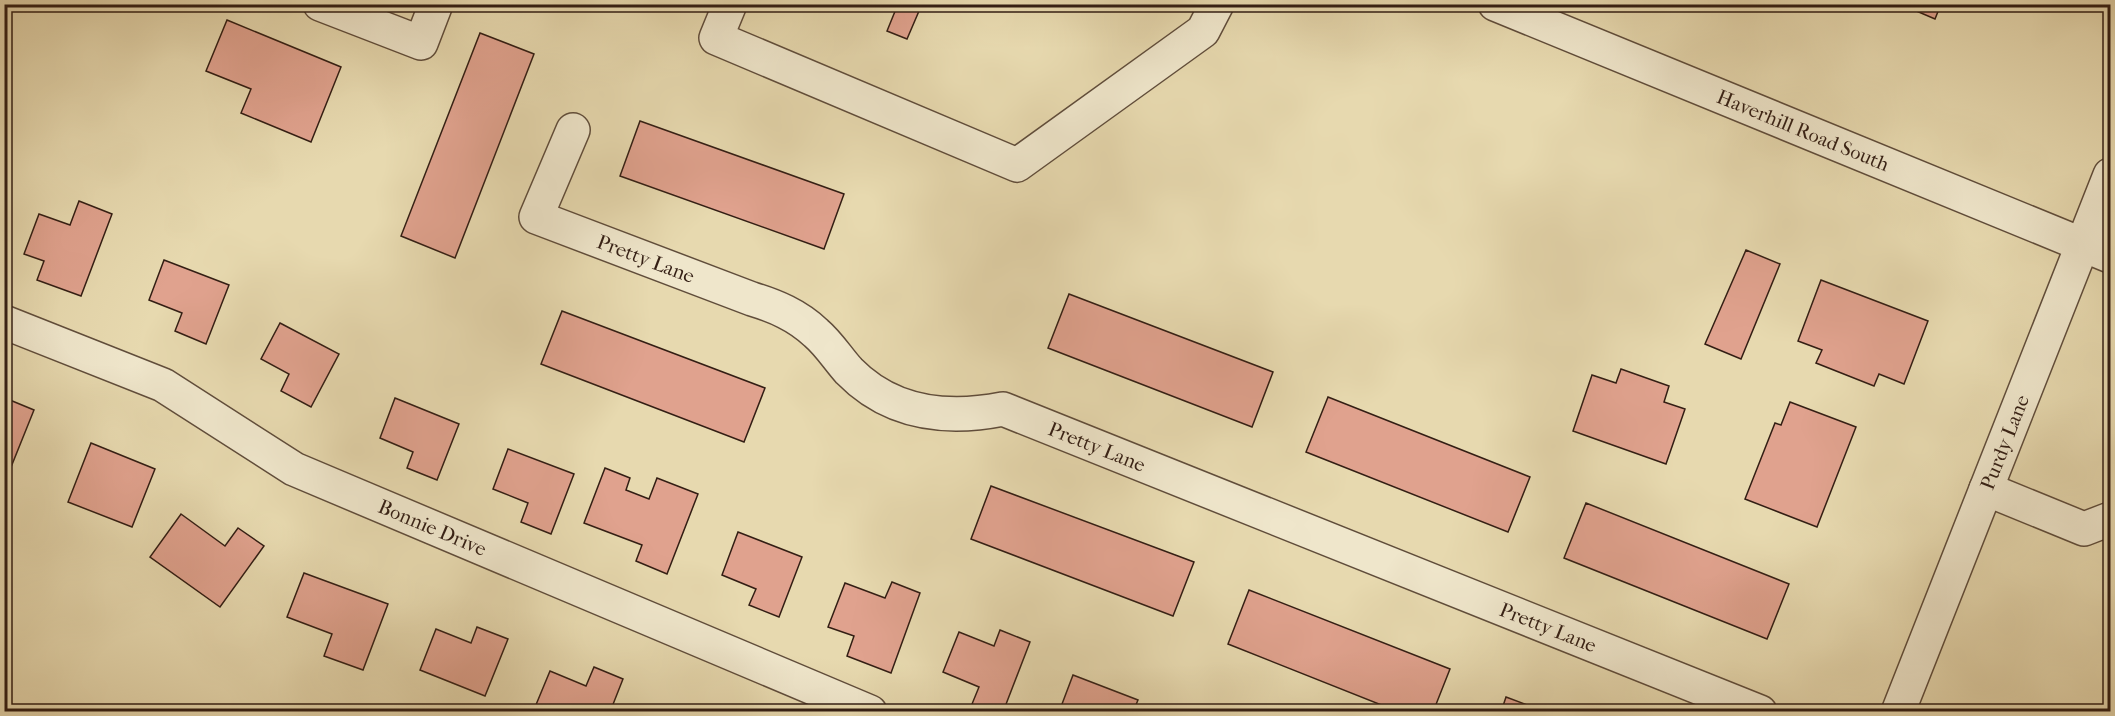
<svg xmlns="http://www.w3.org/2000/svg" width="2115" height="716" viewBox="0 0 2115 716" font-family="'IM FELL French Canon',serif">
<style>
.building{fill:#e0a28e;stroke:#331e14;stroke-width:1.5}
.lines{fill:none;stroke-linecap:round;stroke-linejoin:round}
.minor-casing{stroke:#604d3b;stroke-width:36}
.minor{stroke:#efe6cb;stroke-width:33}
.labels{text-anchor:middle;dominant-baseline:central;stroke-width:4.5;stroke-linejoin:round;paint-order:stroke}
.street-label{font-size:20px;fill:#331e14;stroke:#efe6cb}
</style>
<rect width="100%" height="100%" fill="#e7d9af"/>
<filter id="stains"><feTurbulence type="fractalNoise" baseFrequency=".00333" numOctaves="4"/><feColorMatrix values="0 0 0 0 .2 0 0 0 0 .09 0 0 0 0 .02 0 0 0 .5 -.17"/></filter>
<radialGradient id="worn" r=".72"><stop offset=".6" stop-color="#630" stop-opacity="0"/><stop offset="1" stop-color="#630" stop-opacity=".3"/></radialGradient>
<g class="building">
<path d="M898 4H922L907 39 887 31Z"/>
<path d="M1900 4H1941L1935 19Z"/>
<path d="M227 20 341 67 311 142 241 113 251 89 206 71Z"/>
<path d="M480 33 534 54 455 258 401 236Z"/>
<path d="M640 121 844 194 824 249 620 176Z"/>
<path d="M79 201 112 214 81 296 37 280 44 261 24 254 39 214 70 225Z"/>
<path d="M1746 250 1780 264 1741 359 1705 344Z"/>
<path d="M164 260 229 285 206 344 175 331 182 313 149 300Z"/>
<path d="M1821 280 1928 321 1904 384 1879 374 1874 386 1816 363 1822 350 1798 341Z"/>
<path d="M1069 294 1273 372 1252 427 1048 348Z"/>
<path d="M562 311 765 388 744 442 541 364Z"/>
<path d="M280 323 339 354 311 407 281 391 289 374 261 359Z"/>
<path d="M1621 369 1669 386 1664 402 1685 409 1666 464 1573 431 1592 375 1616 383Z"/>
<path d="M1328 397 1530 477 1508 532 1306 452Z"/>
<path d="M5 398 34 410 11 467 4 465Z"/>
<path d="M395 398 459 424 437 480 407 468 413 452 380 438Z"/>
<path d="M1790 402 1856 427 1817 527 1745 499 1775 423 1781 425Z"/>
<path d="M91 443 155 469 132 527 68 502Z"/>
<path d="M508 449 574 474 551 534 521 522 528 503 493 489Z"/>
<path d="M605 468 630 478 626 490 649 499 657 478 698 494 667 574 636 561 642 545 584 523Z"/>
<path d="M991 486 1194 562 1173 616 971 539Z"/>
<path d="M1586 503 1789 584 1767 639 1564 558Z"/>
<path d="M181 514 225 546 238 528 264 546 220 607 150 557Z"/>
<path d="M738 532 802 557 779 617 749 605 756 589 722 575Z"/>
<path d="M304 573 388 604 363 670 324 656 332 634 287 617Z"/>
<path d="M892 582 920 593 891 673 847 656 854 636 828 627 845 583 885 598Z"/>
<path d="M1249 590 1450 669 1433 712H1399L1228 644Z"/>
<path d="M477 627 508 639 485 696 420 670 436 629 471 643Z"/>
<path d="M1000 630 1030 642 1003 712H990L972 704 979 687 943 672 959 632 994 646Z"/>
<path d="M594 667 623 679 610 712H533L550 671 586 686Z"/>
<path d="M1073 675 1138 700 1133 712H1059Z"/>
<path d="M1506 697 1546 712H1501Z"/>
</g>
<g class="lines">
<g class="minor-casing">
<g id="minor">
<path d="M320 4 421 43 436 4"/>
<path d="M730 4 716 38 1017 165 1203 31 1217 4"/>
<path id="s1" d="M1495 4 2110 256"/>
<path id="s2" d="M573 130 536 217 752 299C775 306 797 315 816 333 829 344 838 359 849 371 891 414 947 420 1003 409L1760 712"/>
<path id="s3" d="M4 322 163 385 294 469 870 712"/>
<path d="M1986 489 2084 529 2110 519"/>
<path id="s4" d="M1898 712 2110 175"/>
</g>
</g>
<use href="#minor" class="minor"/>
</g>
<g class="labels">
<g class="street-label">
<text stroke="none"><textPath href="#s1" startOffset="333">Haverhill Road South</textPath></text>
<text stroke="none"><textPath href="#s2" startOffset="212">Pretty Lane</textPath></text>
<text stroke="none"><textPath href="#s4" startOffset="290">Purdy Lane</textPath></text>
<text stroke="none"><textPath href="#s2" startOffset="716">Pretty Lane</textPath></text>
<text stroke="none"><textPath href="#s3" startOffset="477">Bonnie Drive</textPath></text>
<text stroke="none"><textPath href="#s2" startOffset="1202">Pretty Lane</textPath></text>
</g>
</g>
<rect width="2115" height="716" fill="none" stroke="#e7d9af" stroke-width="24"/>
<rect x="6" y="6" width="2103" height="704" fill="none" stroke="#331e14" stroke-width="3"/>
<rect x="12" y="12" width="2091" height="692" fill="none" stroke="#331e14" stroke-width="1.5"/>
<rect width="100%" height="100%" filter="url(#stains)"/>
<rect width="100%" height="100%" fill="url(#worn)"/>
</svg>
